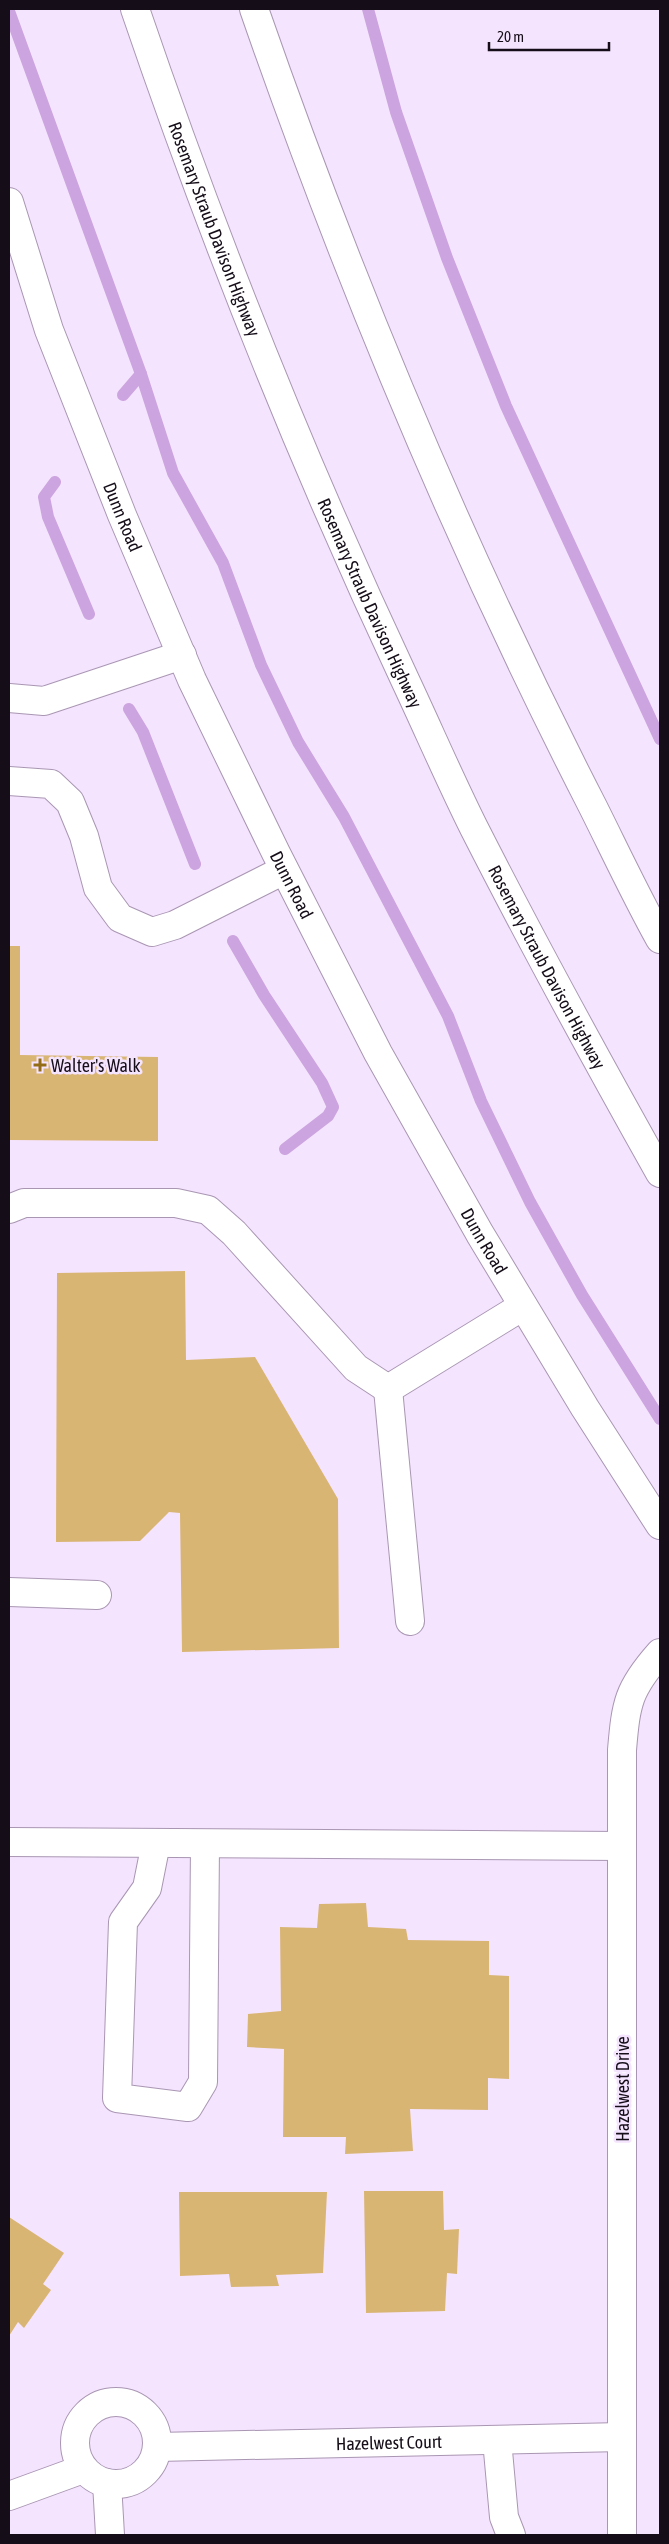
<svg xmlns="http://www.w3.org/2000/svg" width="669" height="2544" viewBox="0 0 669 2544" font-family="'Asap Condensed',sans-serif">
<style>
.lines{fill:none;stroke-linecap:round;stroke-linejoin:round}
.stream{stroke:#cca4df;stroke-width:12}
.building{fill:#d9b574}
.minor-casing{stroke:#a996b3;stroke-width:30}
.highway-casing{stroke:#a996b3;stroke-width:30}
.minor{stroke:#fff;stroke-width:28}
.highway{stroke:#fff;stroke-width:28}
.poi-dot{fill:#946c16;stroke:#f5e4fe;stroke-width:2}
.labels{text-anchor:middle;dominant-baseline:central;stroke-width:5;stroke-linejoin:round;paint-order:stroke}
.street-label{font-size:18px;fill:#150e19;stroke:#f5e4fe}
.poi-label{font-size:18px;fill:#150e19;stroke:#f5e4fe;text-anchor:start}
</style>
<rect width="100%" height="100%" fill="#f5e4fe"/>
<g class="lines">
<g class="stream">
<path d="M368 9 396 112 447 258 506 406 660 739"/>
<path d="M9 11 141 374 173 473 223 563 261 665 298 742 344 817 448 1016 481 1101 530 1202 582 1295 660 1419"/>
<path d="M123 395 141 374"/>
<path d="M55 482 44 497 48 517 89 614"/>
<path d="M129 709 143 732 195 864"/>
<path d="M233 941 264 995 322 1083 333 1107 328 1116 285 1149"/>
</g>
</g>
<g class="building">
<path d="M9 946H20V1055L158 1057V1141L9 1140Z"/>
<path d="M185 1271 186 1360 255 1357 338 1499 339 1648 182 1652 180 1513 169 1512 140 1541 56 1542 57 1273Z"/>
<path d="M366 1903 368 1927 406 1929 408 1940 489 1941V1975L509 1976V2079L488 2078V2110L410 2109 413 2151 345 2154 346 2137H283L284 2049 247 2047 248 2014 281 2011 280 1927 317 1928 319 1904Z"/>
<path d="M364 2191H443L444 2230 459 2229 457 2274 447 2273 445 2311 366 2313Z"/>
<path d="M179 2192H327L323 2273 276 2275 279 2286 231 2287 229 2274 180 2276Z"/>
<path d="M9 2217 64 2253 43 2284 51 2290 24 2328 18 2322 9 2336Z"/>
</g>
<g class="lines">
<g class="minor-casing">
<g id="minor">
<path id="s1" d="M9 202 49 330 122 515 192 680 276 853 378 1053 480 1234 585 1408 660 1525"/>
<path d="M9 698 44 701 182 655"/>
<path d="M9 781 51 784 70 802 84 836 98 888 120 918 152 932 175 925 284 870"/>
<path d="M9 1209 24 1203H176L208 1210 234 1233 356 1368 388 1389 523 1306"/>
<path d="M388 1389 410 1621"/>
<path d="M9 1592 97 1595"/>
<path d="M9 1842 622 1846"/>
<path d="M156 1843 147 1888 123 1922 117 2098 188 2107 203 2082 205 1844"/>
<circle cx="116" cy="2443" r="41"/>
<path d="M497 2440 504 2517 511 2535"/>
<path id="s2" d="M157 2447 622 2437"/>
<path d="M107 2483 110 2535"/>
<path d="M9 2496 83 2469"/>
<path d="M622 2535V1750C626 1703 628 1689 660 1653"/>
</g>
</g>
<g class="highway-casing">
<g id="highway">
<path id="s3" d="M135 9C213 238 303 463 406 682 429 731 450 780 474 828 533 944 596 1059 660 1173"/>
<path d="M254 9C349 282 461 550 593 807 615 851 636 896 660 939"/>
</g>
</g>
<use href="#minor" class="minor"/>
<use href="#highway" class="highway"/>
</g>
<path class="poi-dot" d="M37.5 1057.5h5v5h5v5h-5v5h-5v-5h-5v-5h5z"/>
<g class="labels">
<g class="street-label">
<text stroke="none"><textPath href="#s3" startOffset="234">Rosemary Straub Davison Highway</textPath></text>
<text stroke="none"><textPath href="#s1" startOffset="335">Dunn Road</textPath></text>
<text stroke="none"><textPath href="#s3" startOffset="639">Rosemary Straub Davison Highway</textPath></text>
<text stroke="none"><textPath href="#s1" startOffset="740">Dunn Road</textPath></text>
<text stroke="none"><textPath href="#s3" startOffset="1044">Rosemary Straub Davison Highway</textPath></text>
<text stroke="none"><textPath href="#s1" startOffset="1145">Dunn Road</textPath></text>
<text transform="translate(622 2089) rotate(-90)">Hazelwest Drive</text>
<text stroke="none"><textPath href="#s2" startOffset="232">Hazelwest Court</textPath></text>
</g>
<g class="poi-label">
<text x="51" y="1065">Walter's Walk</text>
</g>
</g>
<rect width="669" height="2544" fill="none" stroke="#150e19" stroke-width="20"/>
<path d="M489 42v8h120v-8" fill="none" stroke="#150e19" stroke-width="2.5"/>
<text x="497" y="42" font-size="15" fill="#150e19" stroke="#f5e4fe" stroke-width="4" paint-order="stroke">20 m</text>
</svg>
